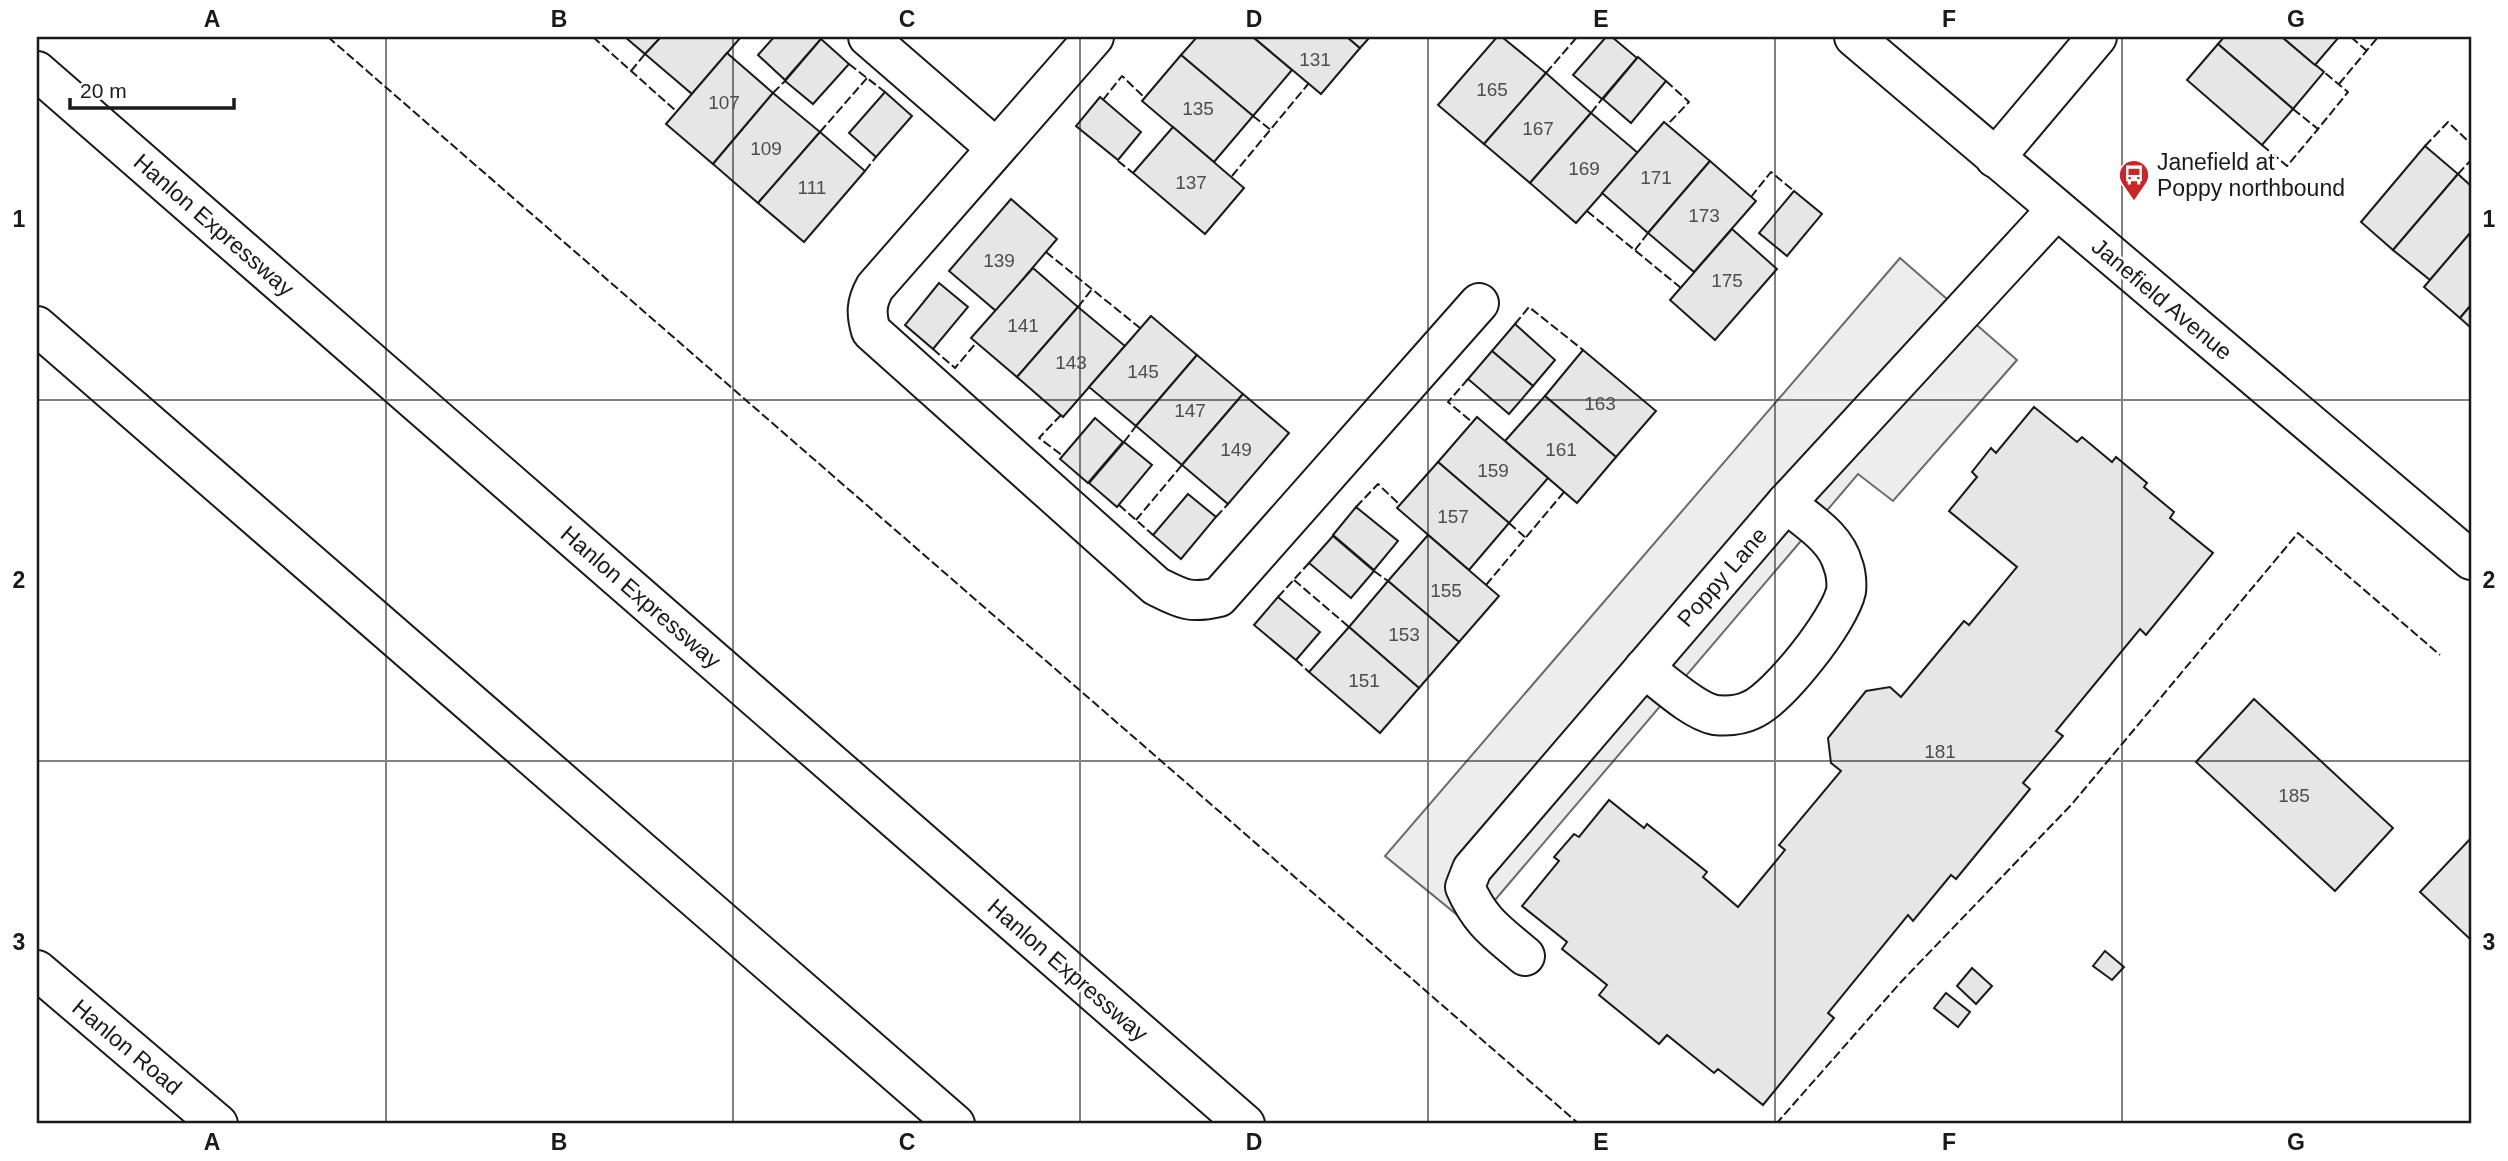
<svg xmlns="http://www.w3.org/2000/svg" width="2508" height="1161" viewBox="0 0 2508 1161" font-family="Arial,sans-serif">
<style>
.parking{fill:#ededed;stroke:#6a6a6a;stroke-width:2}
.building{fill:#e6e6e6;stroke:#1a1a1a;stroke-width:2}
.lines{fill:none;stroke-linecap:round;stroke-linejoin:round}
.minor-casing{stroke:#1a1a1a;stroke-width:42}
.highway-casing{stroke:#1a1a1a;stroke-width:42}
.minor{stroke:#fff;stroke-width:38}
.highway{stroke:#fff;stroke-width:38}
.fence{stroke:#1a1a1a;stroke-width:2;stroke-dasharray:9 3.5;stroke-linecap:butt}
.grid{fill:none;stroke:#1a1a1a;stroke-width:2;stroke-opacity:0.55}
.labels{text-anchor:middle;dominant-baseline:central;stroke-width:5;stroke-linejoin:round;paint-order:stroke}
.number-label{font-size:19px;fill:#4d4d4d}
.poi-label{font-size:23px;fill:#1a1a1a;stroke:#fff;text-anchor:start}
.street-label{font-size:23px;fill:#1a1a1a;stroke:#fff}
.neatline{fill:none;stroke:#1a1a1a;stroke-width:2.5}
.grid-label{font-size:23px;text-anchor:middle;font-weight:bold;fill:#1a1a1a}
</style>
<rect width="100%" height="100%" fill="#fff"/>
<path class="parking" d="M1900 258 2017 360 1893 501 1858 474 1472 927 1385 856Z"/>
<g class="building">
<path d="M625 37H661L645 54Z"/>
<path d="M661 37H741L692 94 645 54Z"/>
<path d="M774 37H819L821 39 785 80 758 55Z"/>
<path d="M1197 37H1253L1292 70 1253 116 1181 55Z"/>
<path d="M1253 37H1347L1360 48 1321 94Z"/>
<path d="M1347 37H1370L1360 48Z"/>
<path d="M1497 37H1502L1546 73 1484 144 1438 105Z"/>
<path d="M1606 37H1612L1637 58 1602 99 1573 75Z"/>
<path d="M2224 37H2282L2324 72 2293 109 2218 44Z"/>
<path d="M2282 37H2339L2315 65Z"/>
<path d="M821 39 849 64 813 104 785 81Z"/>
<path d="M2218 44 2293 109 2262 145 2187 80Z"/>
<path d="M727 53 773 93 713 164 666 124Z"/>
<path d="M1181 55 1253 116 1214 162 1142 101Z"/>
<path d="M1638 57 1666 81 1631 123 1603 99Z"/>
<path d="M1546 73 1591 113 1530 183 1484 144Z"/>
<path d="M885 92 912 116 876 157 849 133Z"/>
<path d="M773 93 820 132 758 203 713 164Z"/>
<path d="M1100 97 1141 132 1118 160 1076 126Z"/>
<path d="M1591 113 1638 153 1576 223 1530 183Z"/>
<path d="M1664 122 1710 161 1648 233 1602 193Z"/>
<path d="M1173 127 1244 188 1205 234 1133 173Z"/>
<path d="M820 132 865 171 804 242 758 203Z"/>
<path d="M2425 146 2458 174 2393 250 2361 222Z"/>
<path d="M1710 161 1756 201 1694 272 1648 233Z"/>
<path d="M2458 174 2471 186V232L2430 280 2393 250Z"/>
<path d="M1794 191 1822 214 1787 256 1759 233Z"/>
<path d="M1011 199 1057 239 996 311 949 271Z"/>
<path d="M1732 229 1777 269 1715 340 1670 300Z"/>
<path d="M2471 232V305L2460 318 2424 287Z"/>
<path d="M1033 268 1078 307 1017 377 971 338Z"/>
<path d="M939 283 968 307 933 349 905 325Z"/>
<path d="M2471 305V328L2460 318Z"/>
<path d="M1078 307 1125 346 1063 417 1017 377Z"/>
<path d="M1151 316 1197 355 1136 426 1089 387Z"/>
<path d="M1515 324 1555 360 1533 386 1492 351Z"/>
<path d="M1583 350 1656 411 1616 457 1545 396Z"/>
<path d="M1492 351 1533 386 1509 414 1468 379Z"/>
<path d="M1197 355 1243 394 1182 465 1136 426Z"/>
<path d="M1243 394 1289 433 1228 504 1182 465Z"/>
<path d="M1545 396 1616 457 1577 503 1505 441Z"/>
<path d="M2034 407 2077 442 2082 437 2112 462 2116 457 2147 483 2144 487 2174 512 2170 518 2213 553 2146 635 2140 629 2056 731 2063 736 2023 783 2030 789 1956 879 1951 875 1913 921 1908 915 1828 1013 1834 1018 1763 1105 1718 1069 1714 1073 1667 1035 1659 1044 1599 995 1607 985 1562 949 1567 942 1522 906 1559 861 1554 857 1574 834 1579 837 1609 800 1644 828 1647 824 1707 872 1703 877 1738 907 1785 850 1779 845 1841 771 1831 763 1828 738 1866 691 1890 687 1901 697 1964 621 1969 625 2017 567 1949 511 1977 477 1972 472 1991 448 1996 453Z"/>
<path d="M1477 417 1548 478 1509 523 1438 462Z"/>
<path d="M1095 418 1123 442 1088 483 1060 459Z"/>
<path d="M1124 442 1152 465 1117 507 1089 483Z"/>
<path d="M1438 462 1509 523 1469 570 1397 508Z"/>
<path d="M1188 494 1216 517 1181 559 1153 535Z"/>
<path d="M1356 507 1398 541 1374 570 1333 535Z"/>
<path d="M1428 535 1499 596 1459 642 1388 581Z"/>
<path d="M1333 536 1374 571 1351 598 1309 563Z"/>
<path d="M1388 581 1459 642 1419 688 1349 627Z"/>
<path d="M1278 597 1320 632 1296 660 1254 625Z"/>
<path d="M1349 627 1419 688 1380 733 1309 672Z"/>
<path d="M2254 699 2393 828 2335 891 2196 762Z"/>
<path d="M2471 838V940L2420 892Z"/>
<path d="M2105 951 2124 967 2112 980 2093 966Z"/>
<path d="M1972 968 1992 986 1976 1004 1957 986Z"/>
<path d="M1946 993 1970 1012 1958 1027 1934 1008Z"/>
</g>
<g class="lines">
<g class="minor-casing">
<g id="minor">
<path d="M868 37 996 148"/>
<path d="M1094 37 875 287C866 303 866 314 871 331L1156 586C1182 599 1190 604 1219 597L1479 303"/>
<path d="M1854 37 2471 560"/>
<path d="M1995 158 2097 37"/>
<path d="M1644 668C1662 681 1693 711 1715 715 1726 716 1741 715 1751 710 1778 699 1840 620 1846 591 1847 584 1846 572 1843 565 1836 537 1807 521 1786 503"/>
<path d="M1525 956C1497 932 1481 923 1465 887L1472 869 1786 503 2056 210"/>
<path d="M37 970 218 1124"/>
</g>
</g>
<g class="highway-casing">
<g id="highway">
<path d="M37 71 1245 1124"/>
<path d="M37 326 955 1124"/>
</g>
</g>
<use href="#minor" class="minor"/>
<use href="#highway" class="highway"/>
<g class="fence">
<path d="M328 37 1579 1124"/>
<path d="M593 37 676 111"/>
<path d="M2351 37 2367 51"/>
<path d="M849 64 885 92"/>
<path d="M631 71 645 54"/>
<path d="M1546 73 1577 37"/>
<path d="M1666 81 1689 102 1667 125"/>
<path d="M2339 84 2378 37"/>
<path d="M773 93 785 81"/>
<path d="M1103 100 1122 76 1145 98"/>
<path d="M2293 109 2318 129 2348 92 2324 72"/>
<path d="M1591 113 1602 99"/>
<path d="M1253 116 1271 130"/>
<path d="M820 132 867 78"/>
<path d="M2262 145 2287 166 2318 129"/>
<path d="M2425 146 2448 122 2471 144"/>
<path d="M1118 161 1133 173"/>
<path d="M865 171 876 157"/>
<path d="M2458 174 2471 160"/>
<path d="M1232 176 1309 83"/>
<path d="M1751 197 1771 172 1794 191"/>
<path d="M1587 211 1681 288"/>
<path d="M1635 250 1648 233"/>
<path d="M1046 252 1140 328"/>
<path d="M1078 307 1092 289"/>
<path d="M1515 324 1529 307 1583 350"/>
<path d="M933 349 955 368 976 343"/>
<path d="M1468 379 1448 402 1472 422"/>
<path d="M1061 415 1039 438 1063 456"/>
<path d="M1124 442 1136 426"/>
<path d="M1119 505 1153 535"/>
<path d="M1356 507 1378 484 1400 505"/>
<path d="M1216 517 1228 504"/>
<path d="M1136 520 1182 465"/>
<path d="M1509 523 1526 538"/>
<path d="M1374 571 1388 581"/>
<path d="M1294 580 1349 627"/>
<path d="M1486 585 1564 492"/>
<path d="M1278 597 1309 563"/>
<path d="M1296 660 1309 672"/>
<path d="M1776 1124 1900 983 2072 804 2298 533 2440 655"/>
</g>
</g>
<path class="grid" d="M386 37V1124M733 37V1124M1080 37V1124M1428 37V1124M1775 37V1124M2122 37V1124M37 400H2471M37 761H2471"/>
<defs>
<g id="bus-pin" transform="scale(1.575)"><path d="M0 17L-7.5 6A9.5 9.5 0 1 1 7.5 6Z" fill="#c62828" stroke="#fff"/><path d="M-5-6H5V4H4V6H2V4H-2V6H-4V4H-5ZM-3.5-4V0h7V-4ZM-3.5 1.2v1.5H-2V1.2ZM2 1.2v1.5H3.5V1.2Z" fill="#fff"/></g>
</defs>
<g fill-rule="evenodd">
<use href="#bus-pin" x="2134" y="175"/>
</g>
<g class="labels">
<g class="number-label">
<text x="1315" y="59">131</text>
<text x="1492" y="89">165</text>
<text x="724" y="102">107</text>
<text x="1198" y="108">135</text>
<text x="1538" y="128">167</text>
<text x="766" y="148">109</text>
<text x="1584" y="168">169</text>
<text x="1656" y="177">171</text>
<text x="1191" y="182">137</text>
<text x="812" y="187">111</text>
<text x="1704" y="215">173</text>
<text x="999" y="260">139</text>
<text x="1727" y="280">175</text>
<text x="1023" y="325">141</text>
<text x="1071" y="362">143</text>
<text x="1143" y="371">145</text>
<text x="1600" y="403">163</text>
<text x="1190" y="410">147</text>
<text x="1236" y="449">149</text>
<text x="1561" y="449">161</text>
<text x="1493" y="470">159</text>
<text x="1453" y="516">157</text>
<text x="1446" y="590">155</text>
<text x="1404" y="634">153</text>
<text x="1364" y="680">151</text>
<text x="1940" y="751">181</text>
<text x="2294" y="795">185</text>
</g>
<g class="poi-label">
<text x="2157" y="162">Janefield at<tspan x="2157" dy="26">Poppy northbound</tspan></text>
</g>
<g class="street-label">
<text transform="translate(214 225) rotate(41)">Hanlon Expressway</text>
<text transform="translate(2162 299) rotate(40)">Janefield Avenue</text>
<text transform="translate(1722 577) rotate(-49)">Poppy Lane</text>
<text transform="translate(641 597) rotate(41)">Hanlon Expressway</text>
<text transform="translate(1068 970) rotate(41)">Hanlon Expressway</text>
<text transform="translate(127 1047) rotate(40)">Hanlon Road</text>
</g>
</g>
<rect width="2508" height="1161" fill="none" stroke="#ffffff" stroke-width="77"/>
<path d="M70 98v10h164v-10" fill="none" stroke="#1a1a1a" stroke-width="3.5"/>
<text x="80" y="98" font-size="21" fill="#1a1a1a" stroke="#ffffff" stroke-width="5" paint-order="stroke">20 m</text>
<rect x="38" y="38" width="2432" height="1084" class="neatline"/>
<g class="grid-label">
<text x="212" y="27">A</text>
<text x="559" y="27">B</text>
<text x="907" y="27">C</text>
<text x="1254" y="27">D</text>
<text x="1601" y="27">E</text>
<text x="1949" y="27">F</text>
<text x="2296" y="27">G</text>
<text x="19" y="227">1</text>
<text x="2489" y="227">1</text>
<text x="19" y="588">2</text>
<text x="2489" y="588">2</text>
<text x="19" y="950">3</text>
<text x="2489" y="950">3</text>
<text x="212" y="1150">A</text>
<text x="559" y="1150">B</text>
<text x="907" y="1150">C</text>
<text x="1254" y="1150">D</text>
<text x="1601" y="1150">E</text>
<text x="1949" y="1150">F</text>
<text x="2296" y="1150">G</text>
</g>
</svg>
